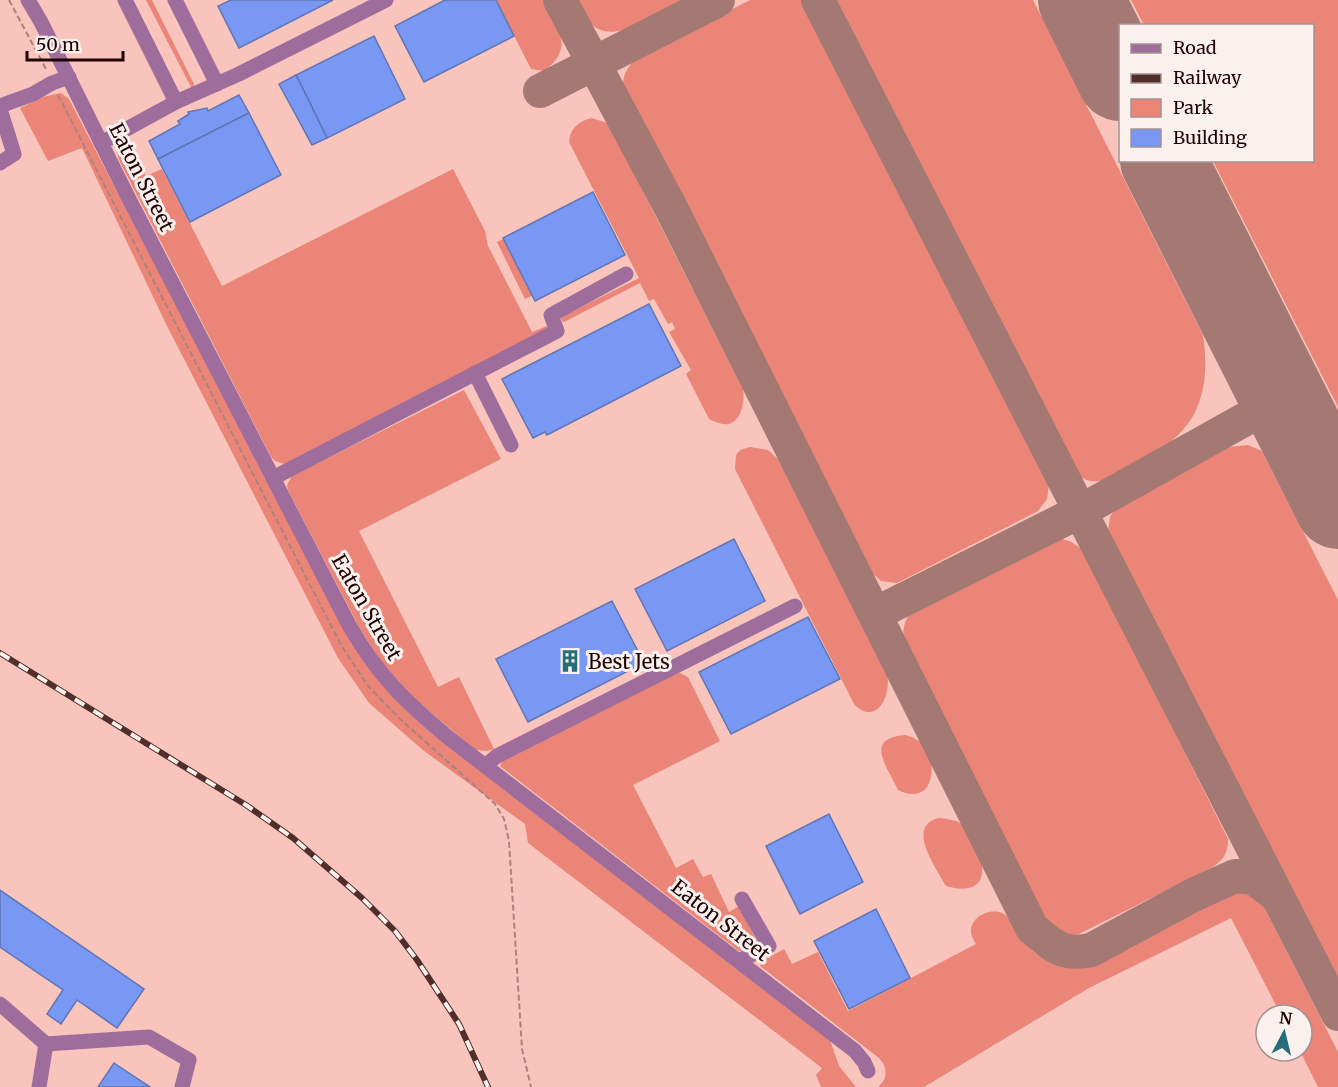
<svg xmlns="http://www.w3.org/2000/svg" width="1338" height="1087" viewBox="0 0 1338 1087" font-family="Merriweather,serif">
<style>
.green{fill:#ea8578}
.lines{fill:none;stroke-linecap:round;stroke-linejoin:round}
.taxiway{stroke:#a47974;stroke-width:34}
.runway{stroke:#a47974;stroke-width:86}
.building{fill:#7998f4;stroke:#5f75b4;stroke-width:1.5}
.path{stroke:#ad827c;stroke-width:2;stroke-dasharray:6 3;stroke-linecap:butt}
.minor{stroke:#9f6d9c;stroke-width:15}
.rail-casing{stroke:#4f2e2b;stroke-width:6}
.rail{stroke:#faf1ef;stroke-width:4;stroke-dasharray:11;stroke-linecap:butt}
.labels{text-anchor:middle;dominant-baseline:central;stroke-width:6;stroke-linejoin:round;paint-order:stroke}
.street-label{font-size:20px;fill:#200403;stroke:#faf1ef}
.poi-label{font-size:20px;fill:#200403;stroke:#faf1ef;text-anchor:start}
</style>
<rect width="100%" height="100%" fill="#f8c4bc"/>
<g class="green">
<path d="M146 0H152L194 84 193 88 191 87Z"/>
<path d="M496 0H544C558 27 575 49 544 71L531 69Z"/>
<path d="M577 0H684L623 30C595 37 588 22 577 0Z"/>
<path d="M750 0H802L804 2 1049 485 1047 499 1038 511 897 583 881 581 870 571 624 92C621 78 626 69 635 59Z"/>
<path d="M837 0H1033L1203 335C1207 363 1207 390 1193 416 1187 426 1178 436 1169 443 1156 454 1115 477 1100 481 1092 482 1085 481 1079 475Z"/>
<path d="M1131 0H1338V407L1213 161 1312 160V26L1144 25Z"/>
<path d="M61 93 69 99 351 643C375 677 397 704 429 731L830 1040 839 1066 856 1087H821L816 1075 822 1068 528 843 525 824 424 751 369 703 338 658 167 326 82 148 48 161 20 108 43 97Z"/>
<path d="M592 118 607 123 612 130 743 389C745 400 742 420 729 424 722 425 715 422 709 419L686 374 691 370 669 332 675 329 672 322 668 324 654 299 649 301 640 283 564 322 562 321 561 318 565 315 639 278 569 142C570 128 579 121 592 118Z"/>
<path d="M127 139 146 176 162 169 222 286 453 169 485 231 488 246 532 332 547 326 550 330 284 464 275 461 271 457 119 160C116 150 116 143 127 139Z"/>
<path d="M503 239 532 296 525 299 497 242Z"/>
<path d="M464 390 501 459 359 531 438 687 459 677 494 749 487 751 476 750 419 703 388 671 360 629 288 490 287 485 292 476Z"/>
<path d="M1248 445 1262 451 1338 600V986L1108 531 1110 517 1118 505 1230 447Z"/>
<path d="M750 447 768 450 779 460 887 673C892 696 876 727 854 704L735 469 736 455 740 450Z"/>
<path d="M1059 538C1071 541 1079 545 1086 555L1228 839C1228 853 1224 859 1213 867L1075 936 1058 933 1046 922 904 641C902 628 905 617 915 608L1050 540Z"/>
<path d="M678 672 688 677 720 741 633 785 676 868 693 859 703 877 711 874 729 912 739 906 758 944 744 952 739 951 500 766 503 760Z"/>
<path d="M906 735C914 738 921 741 926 748 935 762 935 795 912 794 908 794 902 792 898 790 887 766 863 738 906 735Z"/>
<path d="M939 818C948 819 959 820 966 827 970 831 972 839 975 844 990 873 983 897 946 886 936 867 905 826 939 818Z"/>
<path d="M1237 892H1246L1261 901 1338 1052V1087H1318L1300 1051H1302V1015H1281L1231 918 1089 988 924 1087H878C888 1079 888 1067 879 1058L760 966 762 961 784 949 792 964 818 952 848 1011 976 944C974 941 971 935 971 932 970 917 990 908 1002 913 1012 918 1016 929 1022 938 1041 969 1074 969 1104 957L1225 895Z"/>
</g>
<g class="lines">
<g class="taxiway">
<path d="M560 0 671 208 1032 928C1053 946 1062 956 1091 950L1193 895 1235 876 1254 878 1276 895"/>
<path d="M818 0 1338 1014"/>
<path d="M540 91 718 0"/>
<path d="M875 614 1079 512 1283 398"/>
</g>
<g class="runway">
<path d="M1081 0 1120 78"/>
<path d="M1163 160 1338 506"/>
</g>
</g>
<g class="building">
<path d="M231 0H333L239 48 218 6Z"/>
<path d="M445 0H496L514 36 424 82 395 26Z"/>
<path d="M374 36 405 99 327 138 296 75Z"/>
<path d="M296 75 327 138 312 145 279 84Z"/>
<path d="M239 95 249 113 158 159 149 141 180 124 178 121 189 114 188 112 207 108 208 111Z"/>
<path d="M249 113 281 175 190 222 158 159Z"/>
<path d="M593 192 625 255 535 301 503 238Z"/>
<path d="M649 304 681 366 547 435 545 432 533 438 502 379Z"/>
<path d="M734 539 765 601 667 651 635 589Z"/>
<path d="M612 601 644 663 528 722 496 659Z"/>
<path d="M808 617 840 679 731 734 699 672Z"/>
<path d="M829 814 863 882 800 914 766 846Z"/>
<path d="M0 890 144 989 117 1028 77 1000 61 1024 47 1014 63 990 0 947Z"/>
<path d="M876 909 910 978 849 1009 814 941Z"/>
<path d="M114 1063 150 1087H98Z"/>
</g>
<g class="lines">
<g class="path">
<path d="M9 0 47 71"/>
<path d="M58 95 341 645 368 686 399 718 495 804 504 819 509 841 522 1049 531 1087"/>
</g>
<g class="minor">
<path d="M28 0 41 22 128 197 349 625C377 674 405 702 449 738L855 1051 864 1062 868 1071"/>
<path d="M175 0 217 84"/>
<path d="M176 102 239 74 386 0"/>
<path d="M0 106 33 94 52 83 69 77"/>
<path d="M0 109 14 154 0 163"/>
<path d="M101 143 176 102 125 0"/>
<path d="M475 373 511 445"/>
<path d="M273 478 557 331 551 315 626 274"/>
<path d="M485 766 497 756 795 606"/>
<path d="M739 961 769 946 742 899"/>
<path d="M0 1004 46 1044 149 1037 189 1060 182 1087"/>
<path d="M39 1087 46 1044"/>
</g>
<g class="rail-casing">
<path id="rail" d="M0 653 246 805 293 838 362 898 395 931 417 960 459 1024 488 1087"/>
</g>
<use href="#rail" class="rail"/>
</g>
<defs>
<g id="building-bare" transform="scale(1.8)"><path d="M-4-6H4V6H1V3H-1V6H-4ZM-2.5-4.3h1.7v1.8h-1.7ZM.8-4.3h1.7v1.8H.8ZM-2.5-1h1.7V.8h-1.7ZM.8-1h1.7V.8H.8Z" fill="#256e79" stroke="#faf1ef" stroke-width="2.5" paint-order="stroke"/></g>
</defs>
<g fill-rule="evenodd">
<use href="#building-bare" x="570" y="661"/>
</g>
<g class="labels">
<g class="street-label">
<text transform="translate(142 177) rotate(63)">Eaton Street</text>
<text transform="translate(367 607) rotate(60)">Eaton Street</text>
<text transform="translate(721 920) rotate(38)">Eaton Street</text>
</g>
<g class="poi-label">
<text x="588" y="661">Best Jets</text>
</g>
</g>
<rect x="1119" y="24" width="195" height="138" fill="#faf1ef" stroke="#a39291" stroke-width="1.5"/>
<rect x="1131" y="44" width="30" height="9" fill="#9f6d9c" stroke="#a39291" stroke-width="1.5"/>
<text x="1173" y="54" font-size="18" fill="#200403">Road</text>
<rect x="1131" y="74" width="30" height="9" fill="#4f2e2b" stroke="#a39291" stroke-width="1.5"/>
<text x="1173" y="84" font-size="18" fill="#200403">Railway</text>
<rect x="1131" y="99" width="30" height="18" fill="#ea8578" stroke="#a39291" stroke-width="1.5"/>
<text x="1173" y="114" font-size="18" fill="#200403">Park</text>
<rect x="1131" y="129" width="30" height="18" fill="#7998f4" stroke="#a39291" stroke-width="1.5"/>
<text x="1173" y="144" font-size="18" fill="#200403">Building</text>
<g transform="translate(1284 1033) rotate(7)"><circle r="28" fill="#faf1ef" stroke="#a39291" stroke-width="1.5"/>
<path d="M0-4.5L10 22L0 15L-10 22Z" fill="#256e79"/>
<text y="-9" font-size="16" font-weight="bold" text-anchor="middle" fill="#200403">N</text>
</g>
<path d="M27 51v9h96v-9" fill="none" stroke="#200403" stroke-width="3"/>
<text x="36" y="51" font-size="18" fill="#200403" stroke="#faf1ef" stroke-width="4.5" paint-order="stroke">50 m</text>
</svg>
